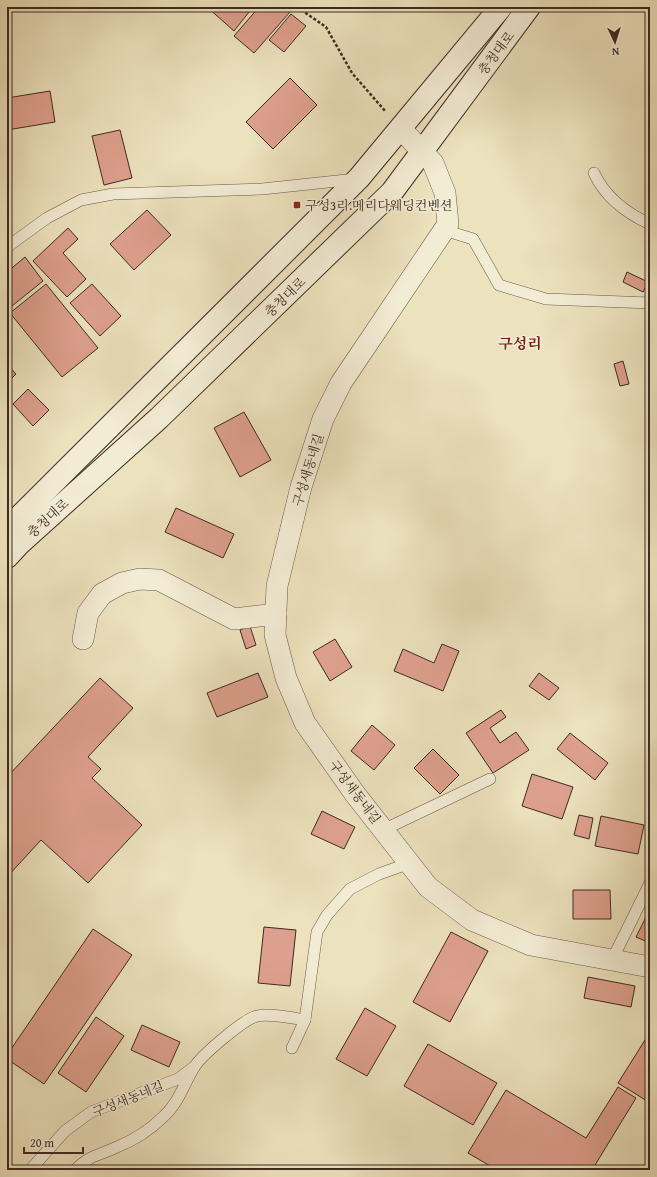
<svg xmlns="http://www.w3.org/2000/svg" width="657" height="1177" viewBox="0 0 657 1177" font-family="'Gentium Book Plus','Noto Serif KR',serif">
<style>
.building{fill:#dea08e;stroke:#3e2a20}
.lines{fill:none;stroke-linecap:round;stroke-linejoin:round}
.lane-casing{stroke:#6a5848;stroke-width:12}
.street-casing{stroke:#6a5848;stroke-width:22}
.secondary-casing{stroke:#3e2a20;stroke-width:24}
.path{stroke:#3e2a20;stroke-width:2.5;stroke-dasharray:3 2;stroke-linecap:butt}
.lane{stroke:#f3ecd5;stroke-width:11}
.street{stroke:#f3ecd5;stroke-width:21}
.secondary{stroke:#f3ecd5;stroke-width:22}
.poi-dot{fill:#8f2418;stroke:#f3ecd5;stroke-width:1.5}
.labels{text-anchor:middle;dominant-baseline:central;stroke-width:3;stroke-linejoin:round;paint-order:stroke}
.street-label{font-size:13px;fill:#3e2a20;stroke:#f3ecd5}
.poi-label{font-size:13px;fill:#3e2a20;stroke:#f3ecd5;text-anchor:start}
.quarter-label{font-size:15px;font-weight:bold;fill:#7a1f14;stroke:#f3ecd5}
</style>
<rect width="100%" height="100%" fill="#ece2be"/>
<filter id="stains"><feTurbulence type="fractalNoise" baseFrequency=".005" numOctaves="4"/><feColorMatrix values="0 0 0 0 .2 0 0 0 0 .09 0 0 0 0 .02 0 0 0 .5 -.17"/></filter>
<radialGradient id="worn" r=".72"><stop offset=".6" stop-color="#630" stop-opacity="0"/><stop offset="1" stop-color="#630" stop-opacity=".3"/></radialGradient>
<g class="building">
<path d="M207 7H253L234 31Z"/>
<path d="M259 7H284L290 12 254 53 234 36Z"/>
<path d="M291 14 306 26 284 52 269 40Z"/>
<path d="M290 78 317 105 273 149 246 122Z"/>
<path d="M50 91 55 122 7 130V98Z"/>
<path d="M120 130 132 178 104 185 92 136Z"/>
<path d="M147 210 171 235 134 270 110 244Z"/>
<path d="M68 228 78 239 63 253 86 279 67 297 33 261Z"/>
<path d="M25 257 43 281 7 310V272Z"/>
<path d="M627 272 648 282 643 292 623 282Z"/>
<path d="M46 284 98 348 62 377 10 313Z"/>
<path d="M92 284 121 316 100 336 70 303Z"/>
<path d="M623 361 629 384 620 386 614 364Z"/>
<path d="M7 364 16 374 7 383Z"/>
<path d="M28 389 49 410 33 426 13 404Z"/>
<path d="M244 412 271 460 240 477 214 428Z"/>
<path d="M176 508 234 534 223 558 165 532Z"/>
<path d="M250 626 256 645 246 649 240 630Z"/>
<path d="M335 639 352 667 330 681 313 652Z"/>
<path d="M442 644 459 651 443 691 394 671 403 649 434 663Z"/>
<path d="M258 673 268 697 217 717 207 693Z"/>
<path d="M539 673 559 688 549 700 529 686Z"/>
<path d="M100 678 133 708 88 757 101 769 92 778 142 825 88 883 41 840 7 877V777Z"/>
<path d="M501 710 506 717 490 728 500 743 516 732 529 750 493 773 466 733Z"/>
<path d="M372 725 395 745 374 770 351 751Z"/>
<path d="M570 733 608 763 595 780 557 749Z"/>
<path d="M433 749 459 775 440 794 414 768Z"/>
<path d="M532 774 573 787 562 819 522 806Z"/>
<path d="M322 811 355 827 344 849 311 834Z"/>
<path d="M579 815 593 818 589 839 574 835Z"/>
<path d="M601 816 644 825 638 854 595 846Z"/>
<path d="M573 890H610L611 919H573Z"/>
<path d="M650 909V943L636 937Z"/>
<path d="M264 927 296 930 290 986 258 983Z"/>
<path d="M93 929 132 955 44 1084 7 1059V1055Z"/>
<path d="M451 932 488 951 450 1022 413 1002Z"/>
<path d="M588 977 635 986 631 1007 584 998Z"/>
<path d="M365 1008 396 1026 367 1076 336 1059Z"/>
<path d="M96 1017 124 1036 86 1092 58 1073Z"/>
<path d="M142 1025 180 1042 169 1067 131 1050Z"/>
<path d="M650 1032V1096L647 1101 618 1083Z"/>
<path d="M428 1044 497 1083 473 1125 404 1086Z"/>
<path d="M618 1087 636 1098 592 1170H497L468 1153 506 1090 586 1138Z"/>
</g>
<g class="lines">
<g class="lane-casing">
<g id="lane">
<path d="M594 173C605 197 626 213 650 224"/>
<path d="M444 230 473 239 499 285 546 299 650 303"/>
<path d="M7 247 47 218 81 200 113 194 262 189 356 179"/>
<path d="M383 830 490 779"/>
<path d="M612 960 650 883"/>
<path d="M292 1048 305 1020"/>
<path d="M30 1170 65 1131 91 1112 178 1079 194 1067"/>
<path d="M75 1170C91 1154 98 1156 117 1147 134 1140 150 1130 163 1117 179 1103 184 1083 195 1066 203 1054 241 1022 254 1017 265 1012 293 1018 305 1020L317 932 327 915 350 889 379 874 410 863"/>
</g>
</g>
<g class="street-casing">
<g id="street">
<path d="M401 129 433 163 445 193 448 224 341 383 323 419 301 487 277 586 275 635 286 678 305 723 355 794 428 887 472 920 531 945 650 967"/>
<path d="M83 639 88 613 102 594 122 583 140 579 159 580 234 619 276 614"/>
</g>
</g>
<g class="secondary-casing">
<g id="secondary">
<path d="M7 529 359 178 501 7"/>
<path d="M7 557 19 544 159 418 392 192 529 7"/>
</g>
</g>
<path class="path" d="M297 7 326 27 352 73 386 112"/>
<use href="#lane" class="lane"/>
<use href="#street" class="street"/>
<use href="#secondary" class="secondary"/>
</g>
<rect class="poi-dot" x="293" y="201" width="8" height="8" rx="2"/>
<g class="labels">
<g class="street-label">
<text transform="translate(496 53) rotate(-53)">충청대로</text>
<text transform="translate(285 297) rotate(-44)">충청대로</text>
<text transform="translate(308 470) rotate(-73)">구성새동네길</text>
<text transform="translate(48 518) rotate(-42)">충청대로</text>
<text transform="translate(355 792) rotate(53)">구성새동네길</text>
<text transform="translate(128 1099) rotate(-22)">구성새동네길</text>
</g>
<g class="poi-label">
<text x="305" y="205">구성3리.메리다웨딩컨벤션</text>
</g>
<g class="quarter-label">
<text x="520" y="343">구성리</text>
</g>
</g>
<rect width="657" height="1177" fill="none" stroke="#ece2be" stroke-width="24"/>
<rect x="8" y="8" width="641" height="1161" fill="none" stroke="#3e2a20" stroke-width="2"/>
<rect x="12" y="12" width="633" height="1153" fill="none" stroke="#3e2a20"/>
<g transform="translate(615 42) rotate(176)" stroke="#f3ecd5" stroke-width="3" paint-order="stroke">
<path d="M0-3L7 15L0 10L-7 15Z" fill="#3e2a20"/>
<text y="-6" font-size="11" font-weight="bold" text-anchor="middle" fill="#3e2a20">N</text>
</g>
<path d="M24 1147v6h59v-6" fill="none" stroke="#3e2a20" stroke-width="2"/>
<text x="30" y="1147" font-size="12" fill="#3e2a20" stroke="#f3ecd5" stroke-width="3" paint-order="stroke">20 m</text>
<rect width="100%" height="100%" filter="url(#stains)"/>
<rect width="100%" height="100%" fill="url(#worn)"/>
</svg>
